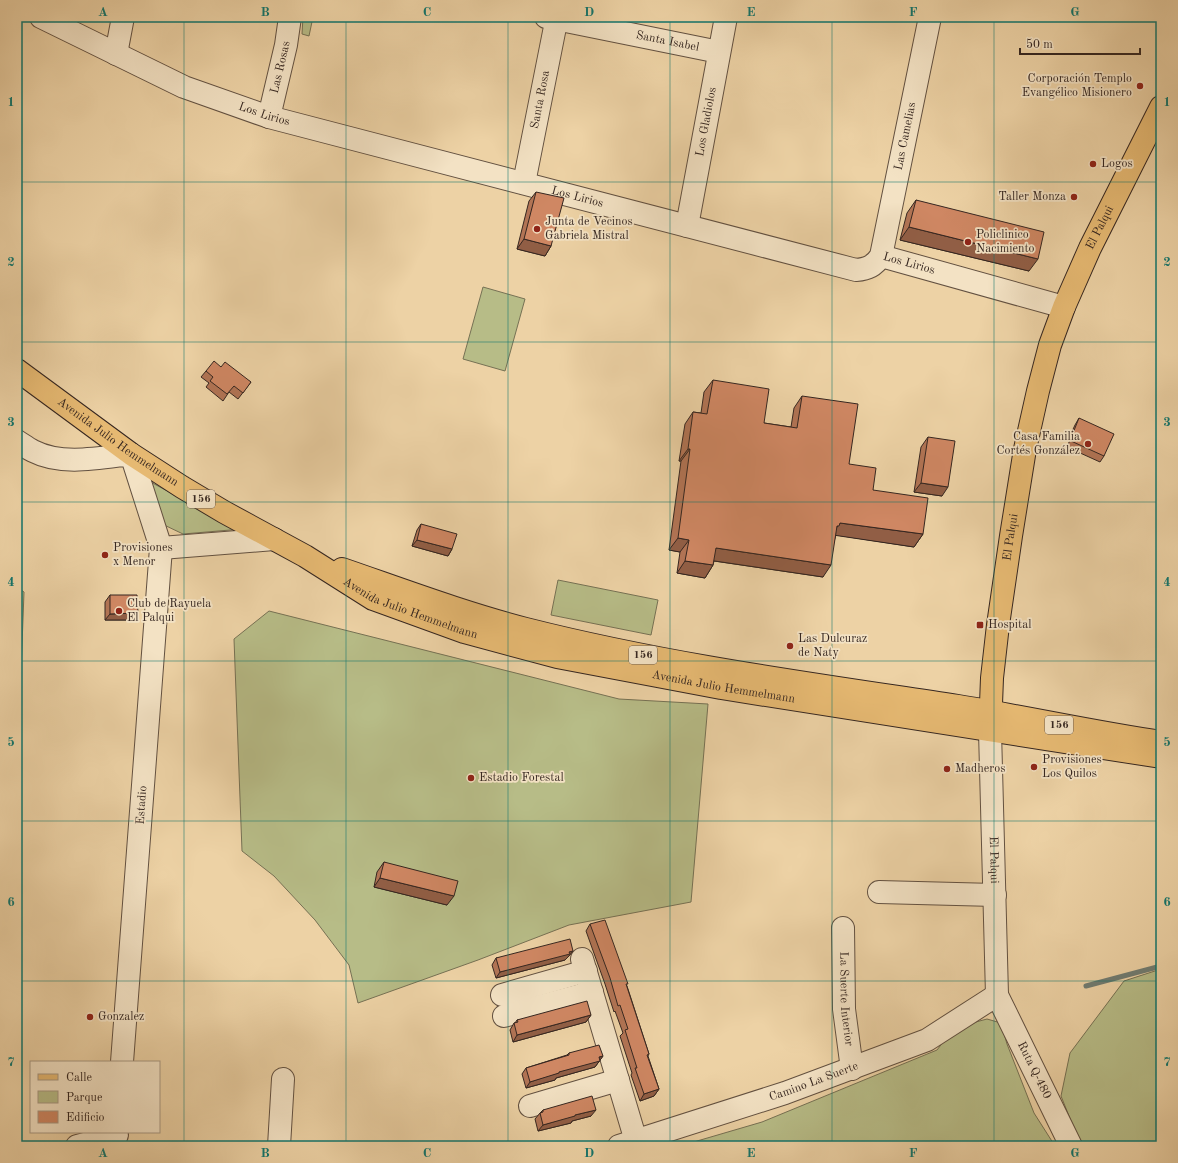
<svg xmlns="http://www.w3.org/2000/svg" width="1178" height="1163" viewBox="0 0 1178 1163" font-family="'Old Standard TT',serif">
<style>
.green{fill:#b7bc87;stroke:#767154}
.lines{fill:none;stroke-linecap:round;stroke-linejoin:round}
.stream{stroke:#717d73;stroke-width:5}
.minor-casing{stroke:#635141;stroke-width:24}
.major-casing{stroke:#352620;stroke-width:24}
.highway-casing{stroke:#352620;stroke-width:24}
.minor{stroke:#f3e2c4;stroke-width:22}
.major{stroke:#e6b972;stroke-width:22}
.highway{stroke:#e6b972;stroke-width:22}
.wall{fill:#b27455;stroke:#352620}
.shaded-wall{fill:#915e45;stroke:#352620}
.building{fill:#cf8763;stroke:#352620}
.grid{fill:none;stroke:#0f766e;stroke-width:1;stroke-opacity:0.55}
.poi-dot{fill:#8f2418;stroke:#f3e2c4;stroke-width:1.5}
.labels{text-anchor:middle;dominant-baseline:central;stroke-width:3.5;stroke-linejoin:round;paint-order:stroke}
.shield{fill:#f3e2c4;stroke:#6e5e51;stroke-width:1}
.shield-label{font-size:11px;font-weight:bold;fill:#352620}
.street-label{font-size:12px;fill:#352620;stroke:#f3e2c4}
.poi-label{font-size:12px;fill:#352620;stroke:#f3e2c4;text-anchor:start}
.neatline{fill:none;stroke:#0f766e;stroke-width:1.5}
.grid-label{font-size:13px;text-anchor:middle;font-weight:bold;fill:#0f766e}
</style>
<rect width="100%" height="100%" fill="#edd2a5"/>
<filter id="stains"><feTurbulence type="fractalNoise" baseFrequency=".005" numOctaves="4"/><feColorMatrix values="0 0 0 0 .2 0 0 0 0 .09 0 0 0 0 .02 0 0 0 .5 -.17"/></filter>
<radialGradient id="worn" r=".72"><stop offset=".6" stop-color="#630" stop-opacity="0"/><stop offset="1" stop-color="#630" stop-opacity=".3"/></radialGradient>
<g class="green">
<path d="M303 17H313L309 36 302 34Z"/>
<path d="M483 287 525 299 505 371 463 359Z"/>
<path d="M143 478 188 502 242 529 183 534 160 523Z"/>
<path d="M558 580 658 600 651 635 551 615Z"/>
<path d="M17 587 24 592 17 778Z"/>
<path d="M269 611 619 699 708 704 691 902 569 925 478 960 358 1003 349 965 315 920 274 876 242 851 234 639Z"/>
<path d="M1161 969V1146H1083L1073 1126 1061 1096 1070 1053 1124 981Z"/>
<path d="M987 1019 1001 1023 1007 1044 1034 1113 1055 1146H680L762 1122 937 1050 947 1037 972 1023Z"/>
</g>
<g class="lines">
<path class="stream" d="M1086 986 1161 966"/>
<g class="minor-casing">
<g id="minor">
<path id="s1" d="M41 17 184 87 269 117 856 270C868 269 874 266 881 256L930 17"/>
<path id="s2" d="M546 17 719 52"/>
<path d="M116 54 123 17"/>
<path id="s3" d="M269 117 286 45 290 17"/>
<path id="s4" d="M524 183 557 17"/>
<path id="s5" d="M687 226 726 17"/>
<path id="s6" d="M881 256 1064 307"/>
<path d="M17 441C22 444 27 448 33 451 62 466 99 458 131 454L161 548 122 1062"/>
<path d="M161 548 274 539"/>
<path id="s7" d="M990 731 997 995 1071 1146"/>
<path d="M879 892 995 895"/>
<path id="s8" d="M843 928 844 1009 852 1069"/>
<path d="M582 959 636 1141"/>
<path d="M502 995 586 971"/>
<path d="M504 1016 592 992"/>
<path d="M530 1106 618 1080"/>
<path d="M77 1146 117 1135"/>
<path d="M279 1146 283 1079"/>
<path id="s9" d="M619 1146 785 1093 927 1040 997 995"/>
</g>
</g>
<g class="major-casing">
<g id="major">
<path id="s10" d="M990 730 992 678 998 625 1011 536 1025 449 1038 391 1050 345 1064 307 1090 248 1161 107"/>
</g>
</g>
<g class="highway-casing">
<g id="highway">
<path id="s11" d="M17 370 131 454 182 487 224 512 305 556 373 599 464 632 557 657 721 688 1161 757"/>
<path d="M342 569C403 590 464 613 526 629 668 665 813 684 958 706 1026 717 1093 732 1161 742"/>
</g>
</g>
<use href="#minor" class="minor"/>
<use href="#major" class="major"/>
<use href="#highway" class="highway"/>
</g>
<g class="wall">
<path d="M536 192 551 246 545 256 517 249 529 201Z"/>
<path d="M916 200 1029 271 900 240 907 213Z"/>
<path d="M221 367 251 382 238 399 229 392 223 401 206 387 209 383 201 377 206 371Z"/>
<path d="M713 380 764 423 791 427 794 408 802 396 849 464 873 490 923 534 914 547 836 535 823 577 714 561 713 565 705 578 677 573 680 552 669 550 681 461H679L685 424 693 412 701 413 704 392Z"/>
<path d="M1079 418 1104 456 1100 462 1067 447 1070 440H1068L1075 425Z"/>
<path d="M928 437 942 496 914 492 921 447Z"/>
<path d="M421 524 452 549 448 556 412 546 417 530Z"/>
<path d="M110 595 138 613 133 620H105V602Z"/>
<path d="M384 862 447 905 374 887 377 872Z"/>
<path d="M590 924 627 986 649 1054 648 1056 659 1089 654 1096 640 1101 631 1075 632 1073 620 1036 623 1033 615 1011 614 1012 605 984 586 931Z"/>
<path d="M573 951 568 957 565 960 496 978 492 965 496 958Z"/>
<path d="M591 1015 586 1022 513 1042 510 1030 514 1023H515L517 1020Z"/>
<path d="M569 1053 603 1056 595 1067 556 1078 555 1080 526 1088 522 1074 526 1068 567 1055Z"/>
<path d="M543 1110 591 1116 572 1121 571 1123 538 1131 535 1119 540 1113Z"/>
</g>
<g class="shaded-wall">
<path d="M909 227 1038 259 1029 271 900 240Z"/>
<path d="M524 239 551 246 545 256 517 249Z"/>
<path d="M688 449H690L681 461H679Z"/>
<path d="M921 483 948 487 942 496 914 492Z"/>
<path d="M840 523 923 534 914 547 833 535 829 538Z"/>
<path d="M678 538 689 540 680 552 669 550Z"/>
<path d="M417 540 452 549 448 556 412 546Z"/>
<path d="M716 548 831 565 823 577 708 560Z"/>
<path d="M685 561 713 565 705 578 677 573Z"/>
<path d="M138 613 133 620H105L110 614Z"/>
<path d="M380 878 454 896 447 905 374 887Z"/>
<path d="M573 951 568 957 565 960 496 978 500 972Z"/>
<path d="M591 1015 586 1022 513 1042 517 1035Z"/>
<path d="M603 1056 595 1067 556 1078 555 1080 526 1088 530 1082Z"/>
<path d="M659 1089 654 1096 640 1101 644 1094Z"/>
<path d="M596 1110 591 1116 572 1121 571 1123 538 1131 543 1125 575 1115Z"/>
</g>
<g class="building">
<path d="M536 192 564 198 551 246 524 239Z"/>
<path d="M916 200 1044 232 1038 259 909 227Z"/>
<path d="M214 361 221 367 225 362 251 382 243 393 234 386 227 394 210 381 213 377 206 371Z"/>
<path d="M713 380 769 389 764 423 797 428 802 396 858 404 849 464 876 468 873 490 928 498 923 534 840 523 839 526H837L831 565 716 548 713 565 685 561 689 540 678 538 690 449H688L693 412 707 414Z"/>
<path d="M1079 418 1114 434 1104 456 1071 441 1074 434 1073 433Z"/>
<path d="M928 437 955 441 948 487 921 483Z"/>
<path d="M421 524 457 534 452 549 417 540Z"/>
<path d="M110 595H137L138 613 110 614Z"/>
<path d="M384 862 458 881 454 896 380 878Z"/>
<path d="M605 920 628 984H626L649 1054 647 1055 659 1089 644 1094 635 1068H637L625 1030 628 1029 620 1005 618 1006 610 978 590 924Z"/>
<path d="M570 939 573 951 569 952 570 954 500 972 496 958Z"/>
<path d="M587 1001 591 1015 517 1035 514 1023 518 1022 517 1020Z"/>
<path d="M599 1045 603 1056 599 1057 600 1061 559 1072V1073L530 1082 526 1068 569 1055V1053Z"/>
<path d="M592 1096 596 1110 575 1115V1116L543 1125 540 1113 543 1112V1110Z"/>
</g>
<path class="grid" d="M184 17V1146M346 17V1146M508 17V1146M670 17V1146M832 17V1146M994 17V1146M17 182H1161M17 342H1161M17 502H1161M17 661H1161M17 821H1161M17 981H1161"/>
<g class="poi-dot">
<circle cx="1140" cy="86" r="4"/>
<circle cx="1093" cy="164" r="4"/>
<circle cx="1074" cy="197" r="4"/>
<circle cx="537" cy="229" r="4"/>
<circle cx="968" cy="242" r="4"/>
<circle cx="1088" cy="444" r="4"/>
<circle cx="105" cy="555" r="4"/>
<circle cx="119" cy="611" r="4"/>
<rect x="976" y="621" width="8" height="8" rx="2"/>
<circle cx="790" cy="646" r="4"/>
<circle cx="1034" cy="767" r="4"/>
<circle cx="947" cy="769" r="4"/>
<circle cx="471" cy="778" r="4"/>
<circle cx="90" cy="1017" r="4"/>
</g>
<g class="labels">
<g class="shield">
<rect x="187" y="490" width="28" height="18" rx="3"/>
<rect x="629" y="646" width="28" height="18" rx="3"/>
<rect x="1045" y="716" width="28" height="18" rx="3"/>
</g>
<g class="shield-label">
<text x="201" y="499">156</text>
<text x="643" y="655">156</text>
<text x="1059" y="725">156</text>
</g>
<g class="street-label">
<text stroke="none"><textPath href="#s2" startOffset="124">Santa Isabel</textPath></text>
<text stroke="none"><textPath href="#s3" startOffset="51">Las Rosas</textPath></text>
<text stroke="none"><textPath href="#s4" startOffset="85">Santa Rosa</textPath></text>
<text stroke="none"><textPath href="#s1" startOffset="244">Los Lirios</textPath></text>
<text stroke="none"><textPath href="#s5" startOffset="106">Los Gladiolos</textPath></text>
<text stroke="none"><textPath href="#s1" startOffset="1008">Las Camelias</textPath></text>
<text stroke="none"><textPath href="#s1" startOffset="568">Los Lirios</textPath></text>
<text stroke="none"><textPath href="#s10" startOffset="518">El Palqui</textPath></text>
<text stroke="none"><textPath href="#s6" startOffset="29">Los Lirios</textPath></text>
<text stroke="none"><textPath href="#s11" startOffset="124">Avenida Julio Hemmelmann</textPath></text>
<text stroke="none"><textPath href="#s10" startOffset="194">El Palqui</textPath></text>
<text stroke="none"><textPath href="#s11" startOffset="462">Avenida Julio Hemmelmann</textPath></text>
<text stroke="none"><textPath href="#s11" startOffset="786">Avenida Julio Hemmelmann</textPath></text>
<text transform="translate(142 805) rotate(-86)">Estadio</text>
<text stroke="none"><textPath href="#s7" startOffset="129">El Palqui</textPath></text>
<text stroke="none"><textPath href="#s8" startOffset="71">La Suerte Interior</textPath></text>
<text stroke="none"><textPath href="#s7" startOffset="348">Ruta Q-480</textPath></text>
<text stroke="none"><textPath href="#s9" startOffset="205">Camino La Suerte</textPath></text>
</g>
<g class="poi-label">
<text x="1132" y="79" text-anchor="end">Corporación Templo<tspan x="1132" dy="14">Evangélico Misionero</tspan></text>
<text x="1101" y="164">Logos</text>
<text x="1066" y="197" text-anchor="end">Taller Monza</text>
<text x="545" y="222">Junta de Vecinos<tspan x="545" dy="14">Gabriela Mistral</tspan></text>
<text x="976" y="235">Policlinico<tspan x="976" dy="14">Nacimiento</tspan></text>
<text x="1080" y="437" text-anchor="end">Casa Familia<tspan x="1080" dy="14">Cortés González</tspan></text>
<text x="113" y="548">Provisiones<tspan x="113" dy="14">x Menor</tspan></text>
<text x="127" y="604">Club de Rayuela<tspan x="127" dy="14">El Palqui</tspan></text>
<text x="988" y="625">Hospital</text>
<text x="798" y="639">Las Dulcuraz<tspan x="798" dy="14">de Naty</tspan></text>
<text x="1042" y="760">Provisiones<tspan x="1042" dy="14">Los Quilos</tspan></text>
<text x="955" y="769">Madheros</text>
<text x="479" y="778">Estadio Forestal</text>
<text x="98" y="1017">Gonzalez</text>
</g>
</g>
<rect width="1178" height="1163" fill="none" stroke="#edd2a5" stroke-width="44"/>
<rect x="30" y="1061" width="130" height="72" fill="#f3e2c4" stroke="#a79782"/>
<rect x="38" y="1074" width="20" height="6" fill="#e6b972" stroke="#a79782"/>
<text x="66" y="1081" font-size="12" fill="#352620">Calle</text>
<rect x="38" y="1091" width="20" height="12" fill="#b7bc87" stroke="#a79782"/>
<text x="66" y="1101" font-size="12" fill="#352620">Parque</text>
<rect x="38" y="1111" width="20" height="12" fill="#cf8763" stroke="#a79782"/>
<text x="66" y="1121" font-size="12" fill="#352620">Edificio</text>
<path d="M1020 48v6h120v-6" fill="none" stroke="#352620" stroke-width="2"/>
<text x="1026" y="48" font-size="12" fill="#352620" stroke="#f3e2c4" stroke-width="3" paint-order="stroke">50 m</text>
<rect x="22" y="22" width="1134" height="1119" class="neatline"/>
<g class="grid-label">
<text x="103" y="16">A</text>
<text x="265" y="16">B</text>
<text x="427" y="16">C</text>
<text x="589" y="16">D</text>
<text x="751" y="16">E</text>
<text x="913" y="16">F</text>
<text x="1075" y="16">G</text>
<text x="11" y="106">1</text>
<text x="1167" y="106">1</text>
<text x="11" y="266">2</text>
<text x="1167" y="266">2</text>
<text x="11" y="426">3</text>
<text x="1167" y="426">3</text>
<text x="11" y="586">4</text>
<text x="1167" y="586">4</text>
<text x="11" y="746">5</text>
<text x="1167" y="746">5</text>
<text x="11" y="906">6</text>
<text x="1167" y="906">6</text>
<text x="11" y="1066">7</text>
<text x="1167" y="1066">7</text>
<text x="103" y="1157">A</text>
<text x="265" y="1157">B</text>
<text x="427" y="1157">C</text>
<text x="589" y="1157">D</text>
<text x="751" y="1157">E</text>
<text x="913" y="1157">F</text>
<text x="1075" y="1157">G</text>
</g>
<rect width="100%" height="100%" filter="url(#stains)"/>
<rect width="100%" height="100%" fill="url(#worn)"/>
</svg>
